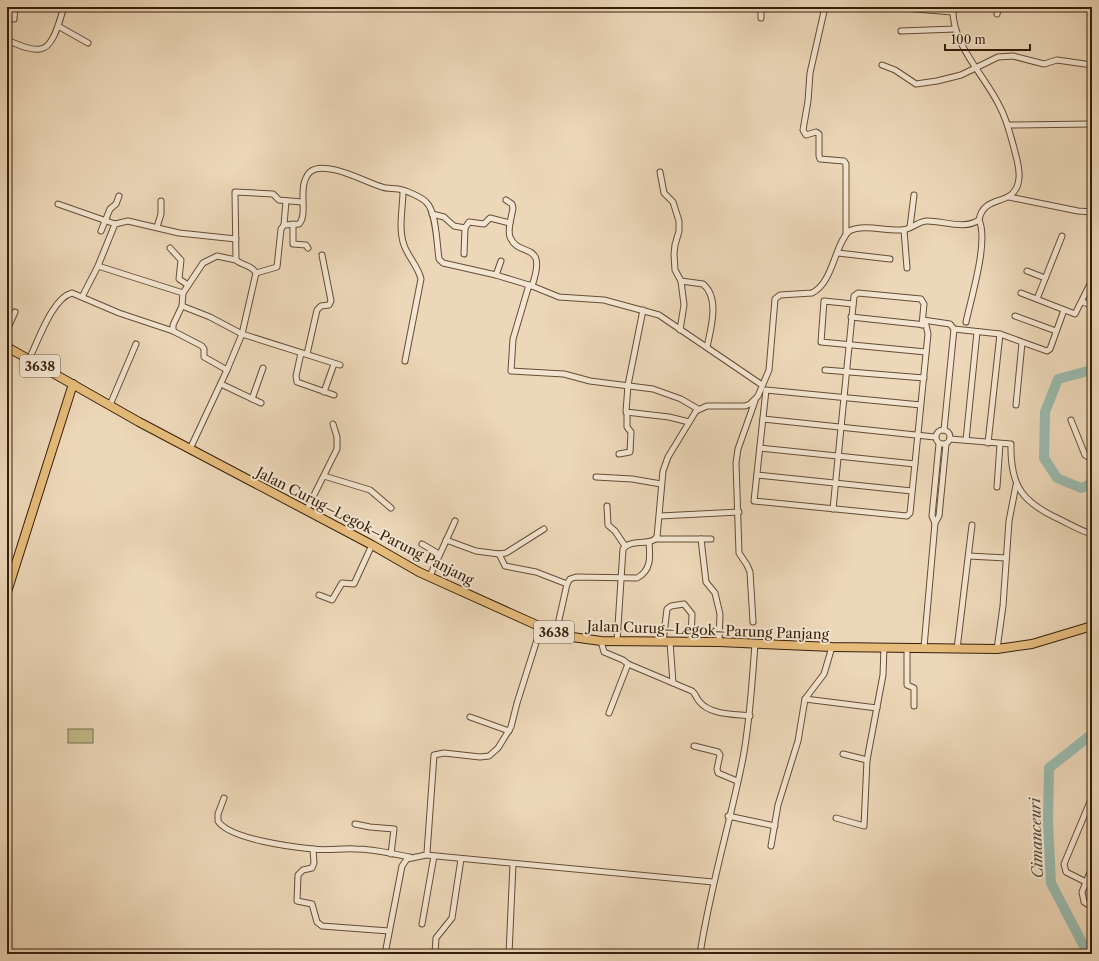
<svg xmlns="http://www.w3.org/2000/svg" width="1099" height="961" viewBox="0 0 1099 961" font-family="'Libre Caslon Text',serif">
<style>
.green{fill:#c0bc89;stroke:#7b6e4a}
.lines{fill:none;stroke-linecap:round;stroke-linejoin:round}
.river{stroke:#99baae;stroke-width:10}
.street-casing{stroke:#644d36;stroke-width:7}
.primary-casing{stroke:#361f0a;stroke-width:10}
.street{stroke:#f3e5d1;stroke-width:5}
.primary{stroke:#e6bc7c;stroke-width:8}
.labels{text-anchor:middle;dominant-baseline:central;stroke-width:4;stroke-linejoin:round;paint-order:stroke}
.shield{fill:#f3e5d1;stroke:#6f5a46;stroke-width:1}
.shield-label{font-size:13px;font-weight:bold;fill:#361f0a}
.street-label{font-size:14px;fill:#361f0a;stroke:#f3e5d1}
.water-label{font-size:15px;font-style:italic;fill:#544e3b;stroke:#f3e5d1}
</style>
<rect width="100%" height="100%" fill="#ecd7b8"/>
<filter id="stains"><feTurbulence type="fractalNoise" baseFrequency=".005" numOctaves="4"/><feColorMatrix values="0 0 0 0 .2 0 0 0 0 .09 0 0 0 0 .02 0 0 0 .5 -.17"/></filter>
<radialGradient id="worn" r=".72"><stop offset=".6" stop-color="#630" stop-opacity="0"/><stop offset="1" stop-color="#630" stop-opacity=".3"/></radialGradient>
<rect class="green" x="68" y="729" width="25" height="14"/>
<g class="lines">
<g class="river">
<path d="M1092 370 1058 379 1045 412 1044 458 1057 478 1081 488 1092 484"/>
<path d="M1088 954 1051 883 1048 822 1049 768 1092 734"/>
</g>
<g class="street-casing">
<g id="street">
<path d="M825 7 810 73 808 101 803 130 806 135 816 132 819 134V156L820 159 844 161 846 164V234"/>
<path d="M892 7 952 12"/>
<path d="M997 14 999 7"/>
<path d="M761 18V7"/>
<path d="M14 19 15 7"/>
<path d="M58 26 88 43"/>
<path d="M901 31 955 29"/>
<path d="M7 40C16 44 31 51 40 49 54 48 60 18 64 7"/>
<path d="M882 65 895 70 916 84 937 81 961 75 998 57 1013 56 1044 64 1057 60 1092 65"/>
<path d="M1008 125 1092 124"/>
<path d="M660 172 664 193 673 202 679 221V231L675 245 674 254 675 270 681 281 684 305 680 330"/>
<path d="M403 191C403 207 398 229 404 245 408 257 418 266 421 279L405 361"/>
<path d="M1009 197 1078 211 1092 212"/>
<path d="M506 200 512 204 513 208C512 216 507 229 510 237 519 259 548 239 532 286"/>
<path d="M58 204 115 224"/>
<path d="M432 214 444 217 454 226 465 228 469 222 484 224 490 218 510 223"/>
<path d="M293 224V244L306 245 308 248"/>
<path d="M284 225 286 201"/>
<path d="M157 227 161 214V201"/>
<path d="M910 227 914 195"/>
<path d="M904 230 907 268"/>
<path d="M101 231 110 209 116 204 119 196"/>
<path d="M170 248 181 260 179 279 188 285"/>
<path d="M838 253 890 259"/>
<path d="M464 254 465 228"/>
<path d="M98 266 183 293"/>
<path d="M1027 271 1045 278"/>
<path d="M256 273 277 267 281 229 284 225 299 224C309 214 296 186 310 172 325 159 367 183 382 187 387 189 393 188 398 189 405 190 422 197 427 203 436 212 437 245 439 259L443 263 496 275 532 286 559 297 604 300 659 315 762 385"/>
<path d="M496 275 501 261"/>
<path d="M681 281 703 284C720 298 711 328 707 347"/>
<path d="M529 285 513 339 511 371 564 374 590 381 653 389 681 399 698 409"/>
<path d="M1021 293 1075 314 1092 280"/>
<path d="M82 297 98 266 115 224 128 221 179 233 236 239"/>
<path d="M1037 299 1062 236"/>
<path d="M1082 302 1092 305"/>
<path d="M853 304 824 301 821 342 926 352"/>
<path d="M182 306 210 317 242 334 340 365"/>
<path d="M643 310 628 385 626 412 669 417 689 422"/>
<path d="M1015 316 1056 331"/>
<path d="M851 317 926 325 928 334 910 513 907 516 754 501 766 390 921 405"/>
<path d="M923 320 950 324 954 329 1000 334 1047 351 1050 349 1064 310"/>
<path d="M966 322C971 298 989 241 979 220"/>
<path d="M7 330 15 312"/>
<path d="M173 331 202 346 204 349V357L227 370"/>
<path d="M301 353 296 376 297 382 334 395"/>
<path d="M307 354 317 310 321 306 329 305 331 301 322 255"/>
<path d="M29 359C38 342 52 298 72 293L119 313 173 331V325L182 306 183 293 203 263 217 256 236 260"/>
<path d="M825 370 924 378"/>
<path d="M221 384 261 403"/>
<path d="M324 392 334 364"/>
<path d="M252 399 263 368"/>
<path d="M110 405 136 344"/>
<path d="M1016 405 1022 343"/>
<path d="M763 419 935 437"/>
<path d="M1071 420 1085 455 1092 459"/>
<circle cx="943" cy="437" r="7"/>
<path d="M944 430 954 329"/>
<path d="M950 439 1011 444C1010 487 1023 503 1061 520 1071 525 1081 531 1092 534"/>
<path d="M966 440 977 332"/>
<path d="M988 443 1000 334"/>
<path d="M760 448 915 464"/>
<path d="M190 449 227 370 242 334 256 273C251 264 242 266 236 260L235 192 273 194 279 200 302 202"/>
<path d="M619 454 630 452 631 432 627 427V413"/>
<path d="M757 475 912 491"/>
<path d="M324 476 370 490 391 508"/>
<path d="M596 477 632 479 661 484"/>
<path d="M997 487 1000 444"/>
<path d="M607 506 608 525 615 531 625 546"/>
<path d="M833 509 854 296 858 293 921 299 924 304 922 325"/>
<path d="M306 511 337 449V437L333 424"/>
<path d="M660 516 739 512"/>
<path d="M935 523 939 516 946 444"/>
<path d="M655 539H711"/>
<path d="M701 539 706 582 715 593 720 614 719 642"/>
<path d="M446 540 476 551 499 554 506 553 544 529"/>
<path d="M422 544 439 554"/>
<path d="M499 554 505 566 536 572 567 584"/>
<path d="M969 556 1006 558"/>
<path d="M430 576 455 521"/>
<path d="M319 595 332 600 342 583 354 584 372 545"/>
<path d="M753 622 750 572 747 565 739 553 736 463 738 449 755 401"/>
<path d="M556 633 567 584 570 579 576 577 637 578C652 570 650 556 649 542"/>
<path d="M601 641 604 652 623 660 628 664 692 691C696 694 696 698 699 701 709 715 735 714 750 716"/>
<path d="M617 641 623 549C631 538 649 547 657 537L663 471 668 457 696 411 707 406H745L750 404 758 396 769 370 775 299 780 295 812 293C833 283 834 246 849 231 864 224 885 231 901 230 911 230 918 221 927 221 944 221 964 230 979 220 984 192 1016 209 1019 178 1020 167 1016 157 1014 148 1010 134 1007 120 1000 107 985 75 951 45 953 7"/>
<path d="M663 642 667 609 671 606 684 604 692 614 691 642"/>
<path d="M670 642 673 683"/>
<path d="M924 647 935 523 932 516 939 444"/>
<path d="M907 648V685L914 688V706"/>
<path d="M957 649 972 525"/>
<path d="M997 649 1003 606 1009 521 1016 485"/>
<path d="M805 699 877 708"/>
<path d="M609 713 628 664"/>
<path d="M470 717 509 731"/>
<path d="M694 746 718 752 720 755 717 769 718 773 737 781"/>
<path d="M843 754 867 760"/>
<path d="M1092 797 1064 864 1066 872 1086 882 1082 892 1084 902 1092 907"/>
<path d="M224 798 218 814V821C229 839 292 847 313 849 327 851 342 848 356 849 375 849 392 854 410 857"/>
<path d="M728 816 775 826"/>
<path d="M836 818 864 826 867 760 883 675 884 647"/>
<path d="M355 824 370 827 394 829 391 854"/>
<path d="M771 846 778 805 798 741 805 699 824 674 832 647"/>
<path d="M313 849 314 863 312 868 303 870 298 875 297 901 312 904 317 922 322 926 389 931"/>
<path d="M426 855 713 882"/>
<path d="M1086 882 1092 868"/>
<path d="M422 924 434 856"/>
<path d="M385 954 402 866 407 859 426 855 427 853 434 755 444 753 480 757 489 756 498 748 511 727 517 703 541 627"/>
<path d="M435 954 436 938 452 918 461 859"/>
<path d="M509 954 513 864"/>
<path d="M700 954C710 887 730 824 743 758 750 721 752 682 755 644"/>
</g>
</g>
<g class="primary-casing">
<g id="primary">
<path d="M7 347 139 422 372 545 419 572 541 627 565 636 601 641 719 642 832 647 997 649 1032 644 1092 626"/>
<path d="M7 592 73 384"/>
</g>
</g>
<use href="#street" class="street"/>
<use href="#primary" class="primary"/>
</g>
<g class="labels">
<g class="shield">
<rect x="20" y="355" width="40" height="22" rx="3"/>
<rect x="534" y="621" width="40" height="22" rx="3"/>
</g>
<g class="shield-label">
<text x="40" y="366">3638</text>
<text x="554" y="632">3638</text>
</g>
<g class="street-label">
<text transform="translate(365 526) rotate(27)">Jalan Curug–Legok–Parung Panjang</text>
<text transform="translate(708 630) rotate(2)">Jalan Curug–Legok–Parung Panjang</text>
</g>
<g class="water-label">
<text transform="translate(1036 838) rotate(-92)">Cimanceuri</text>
</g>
</g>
<rect width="1099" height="961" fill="none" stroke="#ecd7b8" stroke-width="24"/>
<rect x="8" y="8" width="1083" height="945" fill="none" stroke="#361f0a" stroke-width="2"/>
<rect x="12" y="12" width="1075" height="937" fill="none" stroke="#361f0a"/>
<path d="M945 44v6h85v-6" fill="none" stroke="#361f0a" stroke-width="2"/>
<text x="951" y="44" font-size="12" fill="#361f0a" stroke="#f3e5d1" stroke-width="3" paint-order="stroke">100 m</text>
<rect width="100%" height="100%" filter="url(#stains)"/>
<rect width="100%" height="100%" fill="url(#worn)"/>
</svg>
